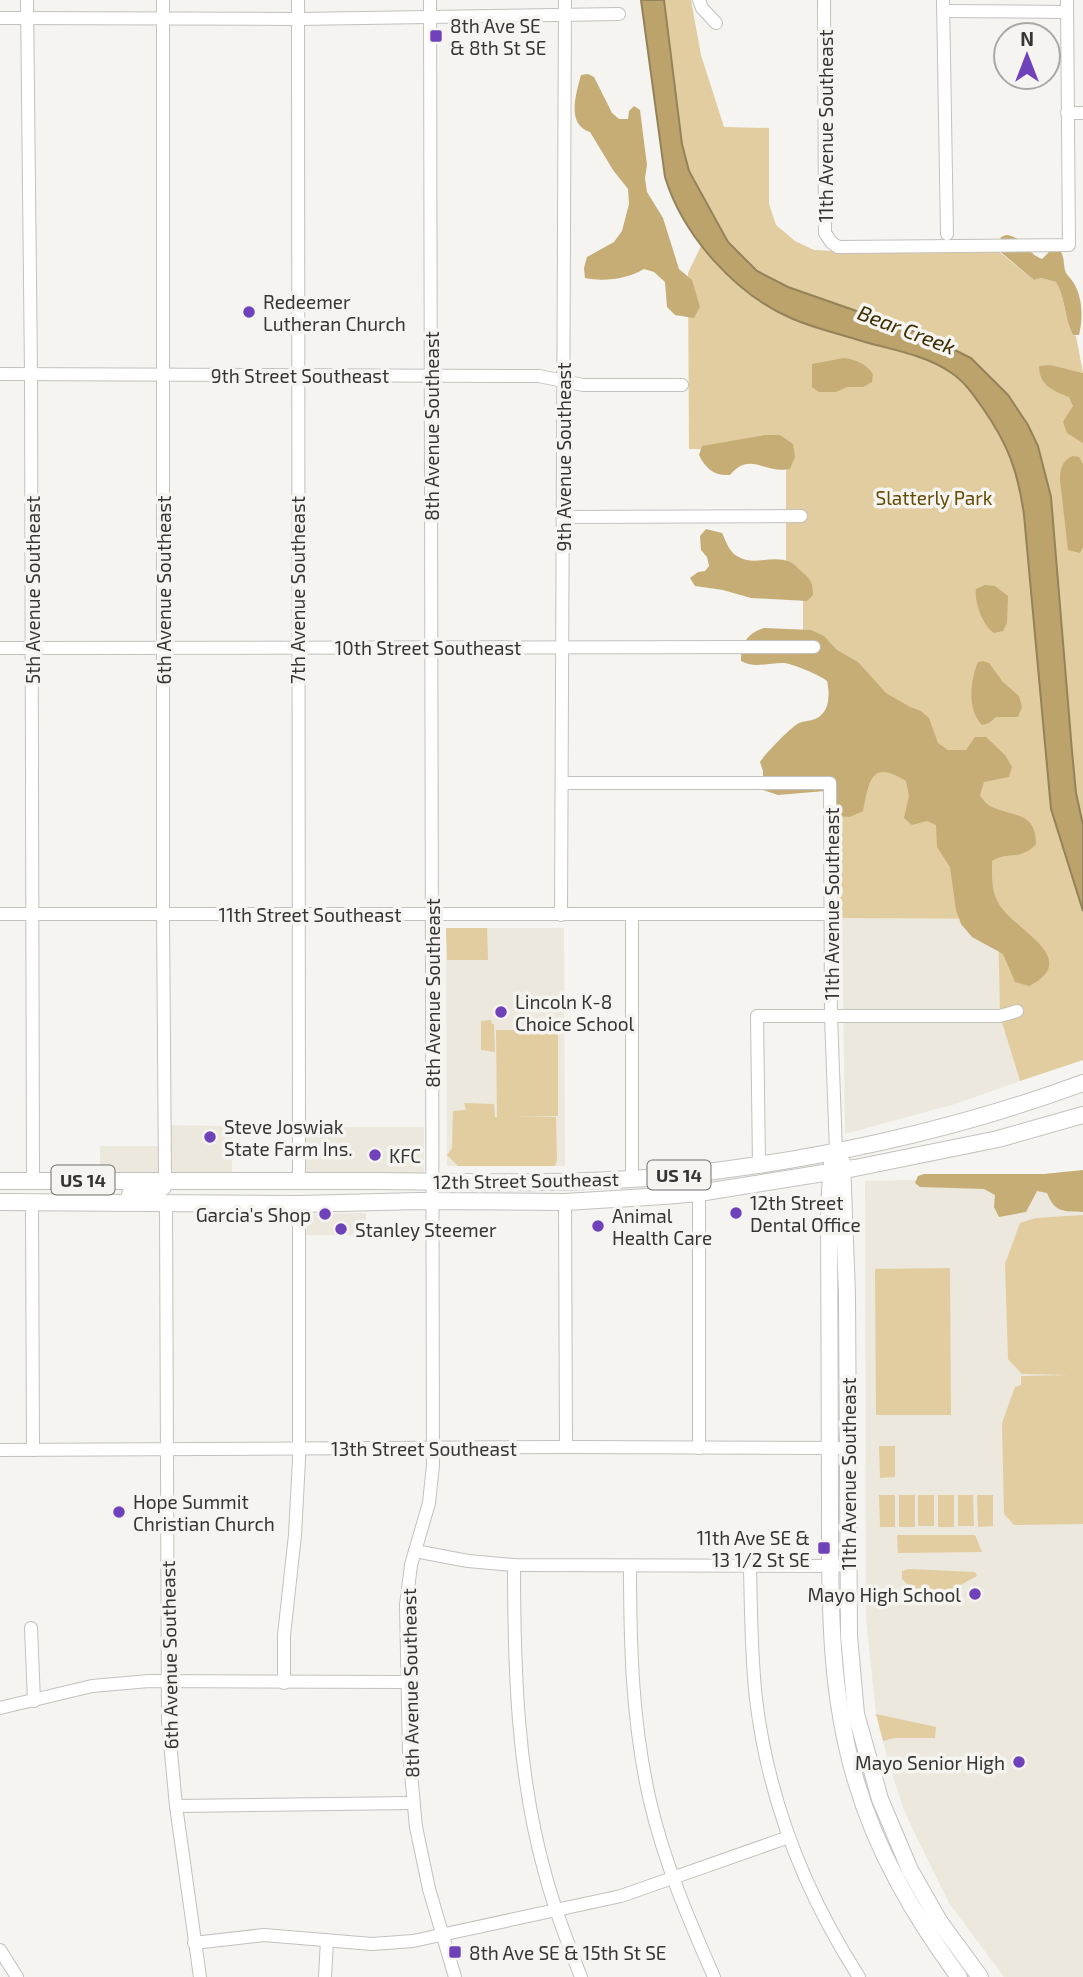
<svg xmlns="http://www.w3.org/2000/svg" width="1083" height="1977" viewBox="0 0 1083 1977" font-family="'Exo 2',sans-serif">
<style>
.built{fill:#ece8dd}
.green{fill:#e1cd9f}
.forest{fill:#c5ad75}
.water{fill:#bca36c;stroke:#94825b;stroke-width:2}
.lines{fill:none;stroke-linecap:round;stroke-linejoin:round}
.minor-casing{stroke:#c3c1be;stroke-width:14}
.major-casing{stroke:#c3c1be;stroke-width:18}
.minor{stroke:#fff;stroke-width:12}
.major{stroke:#fff;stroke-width:16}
.poi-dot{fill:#7042ba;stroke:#f5f4f0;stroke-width:2.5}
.labels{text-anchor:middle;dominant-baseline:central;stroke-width:7;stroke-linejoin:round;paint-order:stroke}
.shield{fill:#f5f4f0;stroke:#6f6e6c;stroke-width:2}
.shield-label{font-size:18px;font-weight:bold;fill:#353534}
.poi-label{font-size:19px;fill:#353534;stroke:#f5f4f0;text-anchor:start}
.street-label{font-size:19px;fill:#353534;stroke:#f5f4f0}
.park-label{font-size:19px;fill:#634b01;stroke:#f5f4f0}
.water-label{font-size:21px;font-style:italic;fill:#3d2c00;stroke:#f5f4f0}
</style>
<rect width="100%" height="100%" fill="#f5f4f0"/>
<g class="built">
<path d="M842 918 960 919 972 936 999 952 1000 1016 1020 1081 955 1104 845 1134Z"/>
<path d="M446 928H564L565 1166H447Z"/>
<path d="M164 1125 232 1126V1175L100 1174V1146H164Z"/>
<rect x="305" y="1127" width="119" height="49"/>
<path d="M1083 1176V1977H1004L949 1903 915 1834 903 1808 887 1757 876 1714 866 1618 865 1181Z"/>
<path d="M366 1213V1235H299V1214Z"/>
</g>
<g class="green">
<path d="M664 0H691L701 55 724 127 769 128V204L776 225 795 241 814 250 882 253 998 251 1034 280 1041 278 1056 282C1066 299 1064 318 1073 335L1076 336 1083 373 1066 369 1083 395V1060L1020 1081 1000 1016 998 919 830 918 832 647H803V596L786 595V450L689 449 688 273 701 246 751 265 728 242 689 171 682 144Z"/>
<path d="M446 928H487L488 960H447Z"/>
<path d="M491 1020 492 1024H494L495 1052 481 1050V1021Z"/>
<path d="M496 1030H558V1116L517 1117H556L557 1160 555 1166H458L447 1155 452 1148 453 1111 466 1110 464 1103 494 1104 495 1117H497Z"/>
<path d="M1083 1215V1524L1014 1525 1004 1514 1002 1423 1015 1387 1021 1385V1376L1070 1375 1022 1374 1008 1359 1005 1264 1020 1223 1036 1218Z"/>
<path d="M950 1268 951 1415H876L875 1269Z"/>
<path d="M879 1446H895V1477L880 1478Z"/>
<path d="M879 1495H895V1527H880Z"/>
<rect x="899" y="1495" width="16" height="32"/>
<rect x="918" y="1495" width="16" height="31"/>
<rect x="938" y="1495" width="16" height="32"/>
<path d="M958 1495H973L974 1526H958Z"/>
<path d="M977 1495H993V1526L978 1527Z"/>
<path d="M897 1535H975L982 1552 898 1553Z"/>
<path d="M909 1569 975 1572 977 1576 953 1589 930 1606 902 1579V1571Z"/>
<path d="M876 1714 936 1727 935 1738H894L883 1741Z"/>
</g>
<g class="forest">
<path d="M588 74 594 77 612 113 619 119H628L629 111 634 106 640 110 647 165 645 178 647 192 663 218 679 269 692 280 700 307 694 318 675 315 667 307 665 282 654 272 644 269C627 279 604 282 585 278L584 268 587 257 614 242 622 231 629 204 628 189 613 170 590 132C566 125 576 94 581 75Z"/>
<path d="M1006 235C1023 236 1027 254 1042 259L1050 251 1061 252C1065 259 1063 266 1066 273 1068 276 1071 279 1073 282 1083 297 1083 319 1079 335H1073C1064 318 1066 299 1056 282L1041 278 1034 280 997 249 1001 237Z"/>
<path d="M844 358C856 360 866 363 873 374L872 382 863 387H847L836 392H819L812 387V364Z"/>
<path d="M1050 365 1083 373V443L1067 433 1063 422 1073 406 1069 397C1054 391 1039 386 1039 366Z"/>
<path d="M765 435H780L793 444 795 457 790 469C763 474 751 451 730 475 714 476 706 469 699 455L702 446Z"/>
<path d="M1073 456 1079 457 1083 464V547L1080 553 1068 550 1060 480C1060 469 1062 460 1073 456Z"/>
<path d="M706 529 722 533C726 541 729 552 737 556 754 567 772 554 790 562 795 564 798 569 802 572 811 579 813 584 813 595L807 601 751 598 723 590 695 586 690 578 698 572 705 571 709 566 707 557 701 550 700 536Z"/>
<path d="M985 585 995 586 1008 596 1007 623 1003 631 994 633C983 626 974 602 976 589Z"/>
<path d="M764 628 811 630 824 636 837 650 858 662 886 693 910 707 921 711 929 718 938 743 948 750H966L975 737H986L1005 755 1012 767 1009 777 984 782 980 795C983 800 987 805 992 807 1014 817 1036 812 1036 844 1021 861 1008 851 992 861 992 876 991 891 999 904 1014 930 1083 959 1029 986L1015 982 1003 954 972 937 961 924 956 910 950 867 937 847 936 825 927 821 912 825 904 818 909 796 906 781C870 758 869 783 863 811L850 817 837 816 835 802 825 791 778 795 763 790V771L760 762C764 755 792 726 799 723 804 721 810 721 815 719 830 713 830 694 827 681 820 675 795 665 785 663 770 662 754 669 741 661 741 644 747 633 764 628Z"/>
<path d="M983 661 989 663 1003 682 1019 696 1022 707 1018 717H996L989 723 982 725C967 710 970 681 978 662Z"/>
<path d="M1083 1170V1212C1063 1211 1055 1213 1047 1193L1037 1191 1026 1212 999 1217 994 1207 995 1195 984 1189 920 1187 915 1183 918 1176 924 1174H1044Z"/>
</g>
<path class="water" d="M641 0H664L682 144 689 171 728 242 757 271 788 287 925 335 971 358 1008 395 1028 425 1038 446 1051 497 1072 751 1076 793 1083 825V911L1051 809 1024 515C1018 471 1008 444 982 407 973 394 964 381 950 372 925 355 893 350 865 342 841 334 816 329 793 319 736 295 683 236 665 177Z"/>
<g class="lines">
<g class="minor-casing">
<g id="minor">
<path d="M27 0 31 374 33 1181"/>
<path d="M163 0V914L165 1179"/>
<path d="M298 0 299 1180"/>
<path d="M430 0 433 1465 429 1503 411 1565 406 1605 409 1752 416 1827 429 1889 455 1977"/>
<path d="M699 0 702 8 716 23"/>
<path d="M824 0 825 233 831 242 838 247 1069 245 1067 0"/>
<path d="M943 0 947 234"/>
<path d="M943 11 1067 12"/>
<path d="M0 18 298 19 619 14"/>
<path d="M1067 113H1083"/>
<path d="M0 374 539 376 583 385H682"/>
<path d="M563 517 801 516"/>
<path d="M0 648 814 647"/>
<path d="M562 783H830L831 1016 836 1151"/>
<path d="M0 914H830"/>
<path d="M561 915 565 0"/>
<path d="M759 1164 757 1016H1000L1017 1011"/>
<path d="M632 1179V915"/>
<path d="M699 1193V1448"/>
<path d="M32 1202 33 1450"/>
<path d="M565 1202 566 1447"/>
<path d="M166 1204 168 1720 176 1806 200 1977"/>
<path d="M0 1450 566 1447 847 1448"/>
<path d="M415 1551 468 1561 514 1565 837 1566"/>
<path d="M514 1565C514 1669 517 1775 546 1877 555 1911 568 1944 581 1977"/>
<path d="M630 1566C630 1645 632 1723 650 1801 664 1862 689 1920 714 1977"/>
<path d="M750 1566C751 1610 751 1655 756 1699 768 1798 805 1893 859 1977"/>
<path d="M31 1628 34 1701"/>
<path d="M284 1683V1635L295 1535 299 1460V1204"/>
<path d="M0 1708 92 1686 149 1681 406 1682"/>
<path d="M176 1806 413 1803"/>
<path d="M194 1943 264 1935 372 1944 413 1941 621 1896 789 1837"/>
<path d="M0 1950 17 1977"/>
<path d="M325 1977 327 1940"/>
</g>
</g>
<g class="major-casing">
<g id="major">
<path d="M842 1162 847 1294 849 1636 856 1714 880 1799 910 1870 939 1921 980 1977"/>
<path d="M832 1163 829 1206C829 1303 829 1400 830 1497 830 1593 828 1689 856 1781 877 1853 915 1917 959 1977"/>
<path d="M0 1181C127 1180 253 1180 379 1181 476 1182 574 1185 671 1176 809 1162 953 1131 1083 1083"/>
<path d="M130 1194 155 1192 163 1187 165 1179"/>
<path d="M0 1202 299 1204 420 1201 565 1202 664 1196 699 1193 855 1168 998 1139 1083 1115"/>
</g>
</g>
<use href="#minor" class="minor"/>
<use href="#major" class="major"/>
</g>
<g class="poi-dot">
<rect x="429" y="29" width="14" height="14" rx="3.5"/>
<circle cx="249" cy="312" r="7"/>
<circle cx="501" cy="1012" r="7"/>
<circle cx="210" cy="1137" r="7"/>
<circle cx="375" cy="1155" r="7"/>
<circle cx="736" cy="1213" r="7"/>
<circle cx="325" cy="1214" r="7"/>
<circle cx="598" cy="1226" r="7"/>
<circle cx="341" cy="1229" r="7"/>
<circle cx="119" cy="1512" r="7"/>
<rect x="817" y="1541" width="14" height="14" rx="3.5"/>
<circle cx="975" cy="1594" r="7"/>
<circle cx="1019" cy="1762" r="7"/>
<rect x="448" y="1945" width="14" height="14" rx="3.5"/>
</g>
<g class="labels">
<g class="shield">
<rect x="647.5" y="1160.5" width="63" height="29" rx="5"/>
<rect x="51.5" y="1165.5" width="63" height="29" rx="5"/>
</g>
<g class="shield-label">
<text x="679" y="1175">US 14</text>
<text x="83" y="1180">US 14</text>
</g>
<g class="poi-label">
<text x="450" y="25">8th Ave SE<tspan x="450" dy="22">&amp; 8th St SE</tspan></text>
<text x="263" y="301">Redeemer<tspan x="263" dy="22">Lutheran Church</tspan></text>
<text x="515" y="1001">Lincoln K-8<tspan x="515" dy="22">Choice School</tspan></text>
<text x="224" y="1126">Steve Joswiak<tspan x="224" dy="22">State Farm Ins.</tspan></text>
<text x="389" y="1155">KFC</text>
<text x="750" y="1202">12th Street<tspan x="750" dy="22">Dental Office</tspan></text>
<text x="311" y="1214" text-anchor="end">Garcia's Shop</text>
<text x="612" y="1215">Animal<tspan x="612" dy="22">Health Care</tspan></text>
<text x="355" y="1229">Stanley Steemer</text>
<text x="133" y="1501">Hope Summit<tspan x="133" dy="22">Christian Church</tspan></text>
<text x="810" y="1537" text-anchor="end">11th Ave SE &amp;<tspan x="810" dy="22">13 1/2 St SE</tspan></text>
<text x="961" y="1594" text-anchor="end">Mayo High School</text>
<text x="1005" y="1762" text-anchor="end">Mayo Senior High</text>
<text x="469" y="1952">8th Ave SE &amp; 15th St SE</text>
</g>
<g class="street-label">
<text transform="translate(825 126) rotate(-90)">11th Avenue Southeast</text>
<text x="300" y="375">9th Street Southeast</text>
<text transform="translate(431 426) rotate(-90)">8th Avenue Southeast</text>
<text transform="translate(563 457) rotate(-90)">9th Avenue Southeast</text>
<text transform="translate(32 590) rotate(-90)">5th Avenue Southeast</text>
<text transform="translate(163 590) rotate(-90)">6th Avenue Southeast</text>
<text transform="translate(297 590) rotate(-90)">7th Avenue Southeast</text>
<text x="428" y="647">10th Street Southeast</text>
<text transform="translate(831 904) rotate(-90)">11th Avenue Southeast</text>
<text x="310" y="914">11th Street Southeast</text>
<text transform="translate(432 993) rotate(-90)">8th Avenue Southeast</text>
<text transform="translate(526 1180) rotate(-1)">12th Street Southeast</text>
<text x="424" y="1448">13th Street Southeast</text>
<text transform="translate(848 1474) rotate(-90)">11th Avenue Southeast</text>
<text transform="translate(169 1655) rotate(-91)">6th Avenue Southeast</text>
<text transform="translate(410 1683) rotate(-91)">8th Avenue Southeast</text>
</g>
<g class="park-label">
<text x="934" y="497">Slatterly Park</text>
</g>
<g class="water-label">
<text transform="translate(907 329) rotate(21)">Bear Creek</text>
</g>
</g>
<g transform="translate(1027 56)"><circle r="33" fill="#f5f4f0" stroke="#a8a8a5" stroke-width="2"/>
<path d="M0-5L12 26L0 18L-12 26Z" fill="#7042ba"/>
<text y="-10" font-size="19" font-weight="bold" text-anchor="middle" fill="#353534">N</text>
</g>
</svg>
